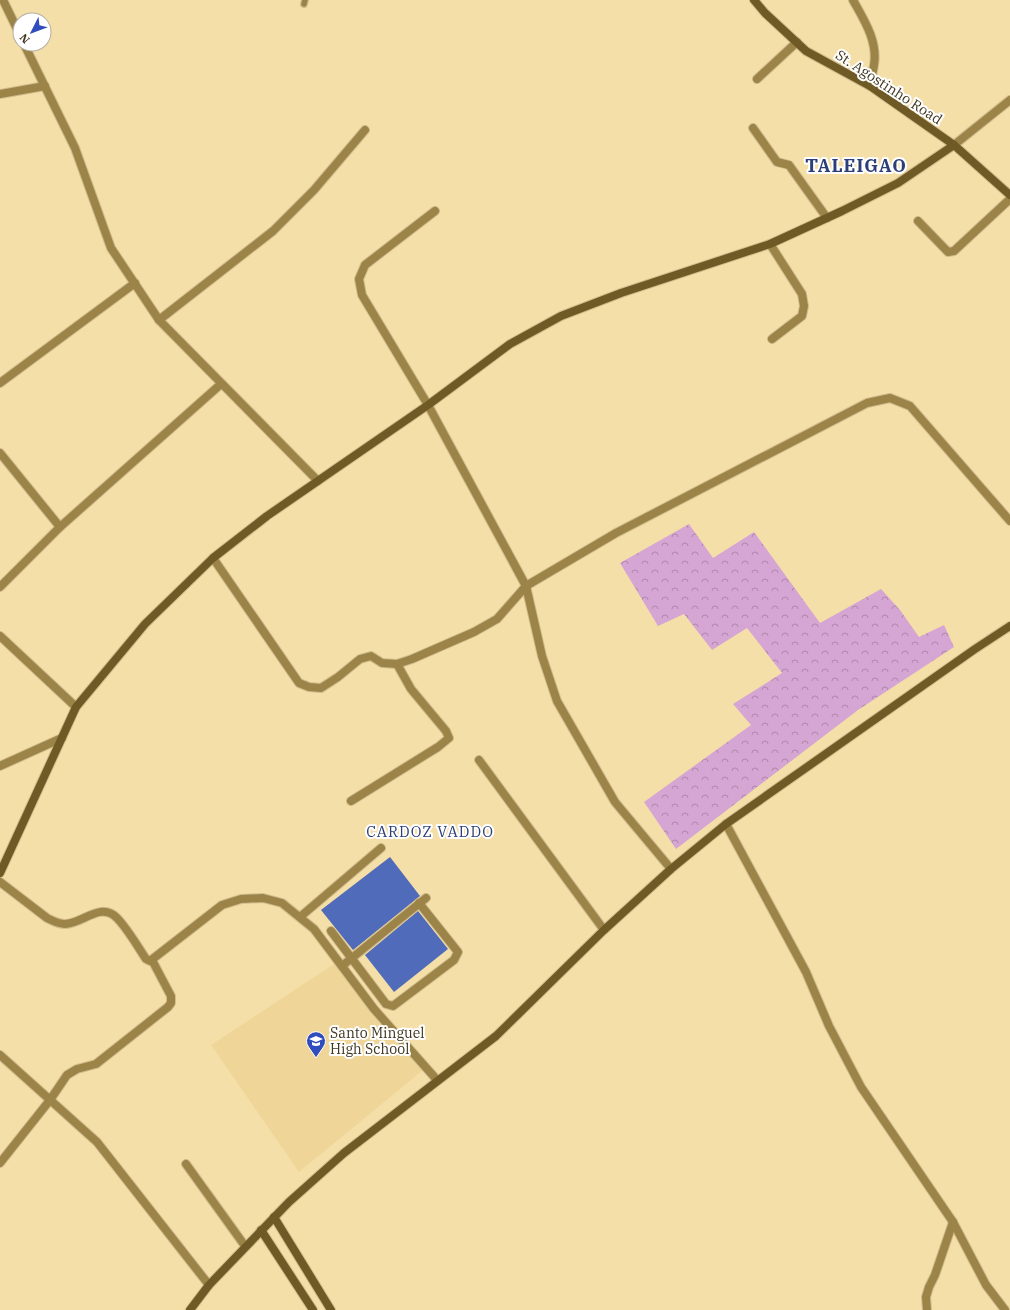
<svg xmlns="http://www.w3.org/2000/svg" width="1010" height="1310" viewBox="0 0 1010 1310" font-family="'IBM Plex Serif',serif">
<style>
.built{fill:#efd597}
.forest{fill:url(#forest-crowns)}
.building{fill:#506bb9}
.lines{fill:none;stroke-linecap:round;stroke-linejoin:round}
.lane-casing{stroke:#d1bd8d;stroke-width:8}
.street-casing{stroke:#d1bd8d;stroke-width:10}
.secondary-casing{stroke:#d1bd8d;stroke-width:10}
.lane{stroke:#9c8449;stroke-width:5.5}
.street{stroke:#9c8449;stroke-width:8}
.secondary{stroke:#6f5a25;stroke-width:8}
.labels{text-anchor:middle;dominant-baseline:central;stroke-width:4;stroke-linejoin:round;paint-order:stroke}
.street-label{font-size:14px;fill:#3f3620;stroke:#fff}
.poi-label{font-size:14px;fill:#3f3620;stroke:#fff;text-anchor:start}
.neighbourhood-label{font-size:15px;letter-spacing:1px;fill:#2b3e77;stroke:#fff}
.district-label{font-size:18px;font-weight:bold;letter-spacing:1px;fill:#2b3e77;stroke:#fff}
</style>
<defs>
<pattern id="forest-crowns" width="20" height="18" patternUnits="userSpaceOnUse"><rect width="20" height="18" fill="#d5a5d3"/><path d="M2 6a3 3 0 1 1 6 0M12 15a3 3 0 1 1 6 0" fill="none" stroke="#ae87ab"/></pattern>
</defs>
<rect width="100%" height="100%" fill="#f5dfa8"/>
<path class="built" d="M340 960 422 1071 299 1172 211 1045Z"/>
<path class="forest" d="M689 524 713 558 754 532 820 623 881 589 900 610 919 637 944 625 954 647 858 710 676 849 644 802 751 725 733 704 782 673 747 628 712 650 684 614 658 626 620 563Z"/>
<g class="building">
<path d="M390 857 420 896 353 950 321 910Z"/>
<path d="M418 911 448 949 394 992 365 955Z"/>
</g>
<g class="lines">
<g class="lane-casing">
<path id="lane" d="M304 4 305 0"/>
</g>
<g class="street-casing">
<g id="street">
<path d="M3 0 20 35"/>
<path d="M853 0C864 20 878 41 874 65 873 72 871 79 870 86"/>
<path d="M24 44 75 148 111 248 159 320 318 481"/>
<path d="M757 79 797 42"/>
<path d="M0 94 45 86"/>
<path d="M753 128 777 162 789 165 827 218"/>
<path d="M954 145 1010 100"/>
<path d="M435 211 365 265 359 279 362 295 428 405 526 586 616 533 867 403 890 398 910 406 1010 521"/>
<path d="M918 221 948 252 954 251 1010 199"/>
<path d="M770 244 802 294 804 306 802 316 772 339"/>
<path d="M159 320 273 231 314 190 365 130"/>
<path d="M0 383 135 283"/>
<path d="M0 453 60 527"/>
<path d="M213 558 299 683 309 687 321 688 338 677 360 659 371 656 382 663 397 664 412 659 474 632 497 619 526 586"/>
<path d="M526 586 542 656 557 701 615 802 671 869"/>
<path d="M0 587 60 527 221 384"/>
<path d="M0 636 76 707"/>
<path d="M479 760 604 930"/>
<path d="M0 766 62 738"/>
<path d="M351 801 438 747 449 738 446 731 411 689 397 664"/>
<path d="M726 824 806 972 829 1026 861 1087 953 1222 986 1285 1005 1310"/>
<path d="M0 882 47 918C53 921 58 924 65 924 82 924 101 901 117 918 127 928 138 947 146 959L150 961 222 905 241 899 263 898 282 903 314 929 374 1009 437 1080"/>
<path d="M300 917 381 848"/>
<path d="M331 931 386 1004 393 1006 454 960 458 952 419 903"/>
<path d="M342 966 426 898"/>
<path d="M0 1055 97 1142 209 1285"/>
<path d="M0 1163 50 1100 67 1075 77 1069 96 1064 168 1007 171 1003V996L152 960"/>
<path d="M186 1164 245 1246"/>
<path d="M927 1310 926 1297 929 1287 935 1275 953 1222"/>
</g>
</g>
<g class="secondary-casing">
<g id="secondary">
<path d="M754 0 765 13 806 51 870 86 954 145 1010 195"/>
<path d="M0 873 76 707 145 624 213 558 267 516 428 405 510 344 561 316 621 293 770 244 842 211 898 183 954 145"/>
<path d="M274 1217 331 1310"/>
<path d="M261 1230 313 1310"/>
<path d="M190 1310 209 1285 289 1202 344 1153 496 1036 604 930 671 869 726 824 975 649 1010 626"/>
</g>
</g>
<use href="#lane" class="lane"/>
<use href="#street" class="street"/>
<use href="#secondary" class="secondary"/>
</g>
<defs>
<g id="school-pin" transform="scale(1)"><path d="M0 17L-7.5 6A9.5 9.5 0 1 1 7.5 6Z" fill="#304cbd" stroke="#fff"/><path d="M0-5L7-2L0 1L-7-2ZM-4 1L0 2.5L4 1V4Q0 6-4 4Z" fill="#fff"/></g>
</defs>
<g fill-rule="evenodd">
<use href="#school-pin" x="316" y="1041"/>
</g>
<g class="labels">
<g class="street-label">
<text transform="translate(889 87) rotate(33)">St. Agostinho Road</text>
</g>
<g class="poi-label">
<text x="330" y="1033">Santo Minguel<tspan x="330" dy="16">High School</tspan></text>
</g>
<g class="neighbourhood-label">
<text x="430" y="831">CARDOZ VADDO</text>
</g>
<g class="district-label">
<text x="856" y="165">TALEIGAO</text>
</g>
</g>
<g transform="translate(32 32) rotate(228)"><circle r="19" fill="#ffffff" stroke="#b2afa6"/>
<path d="M0-3L7 15L0 10L-7 15Z" fill="#304cbd"/>
<text y="-6" font-size="11" font-weight="bold" text-anchor="middle" fill="#3f3620">N</text>
</g>
</svg>
